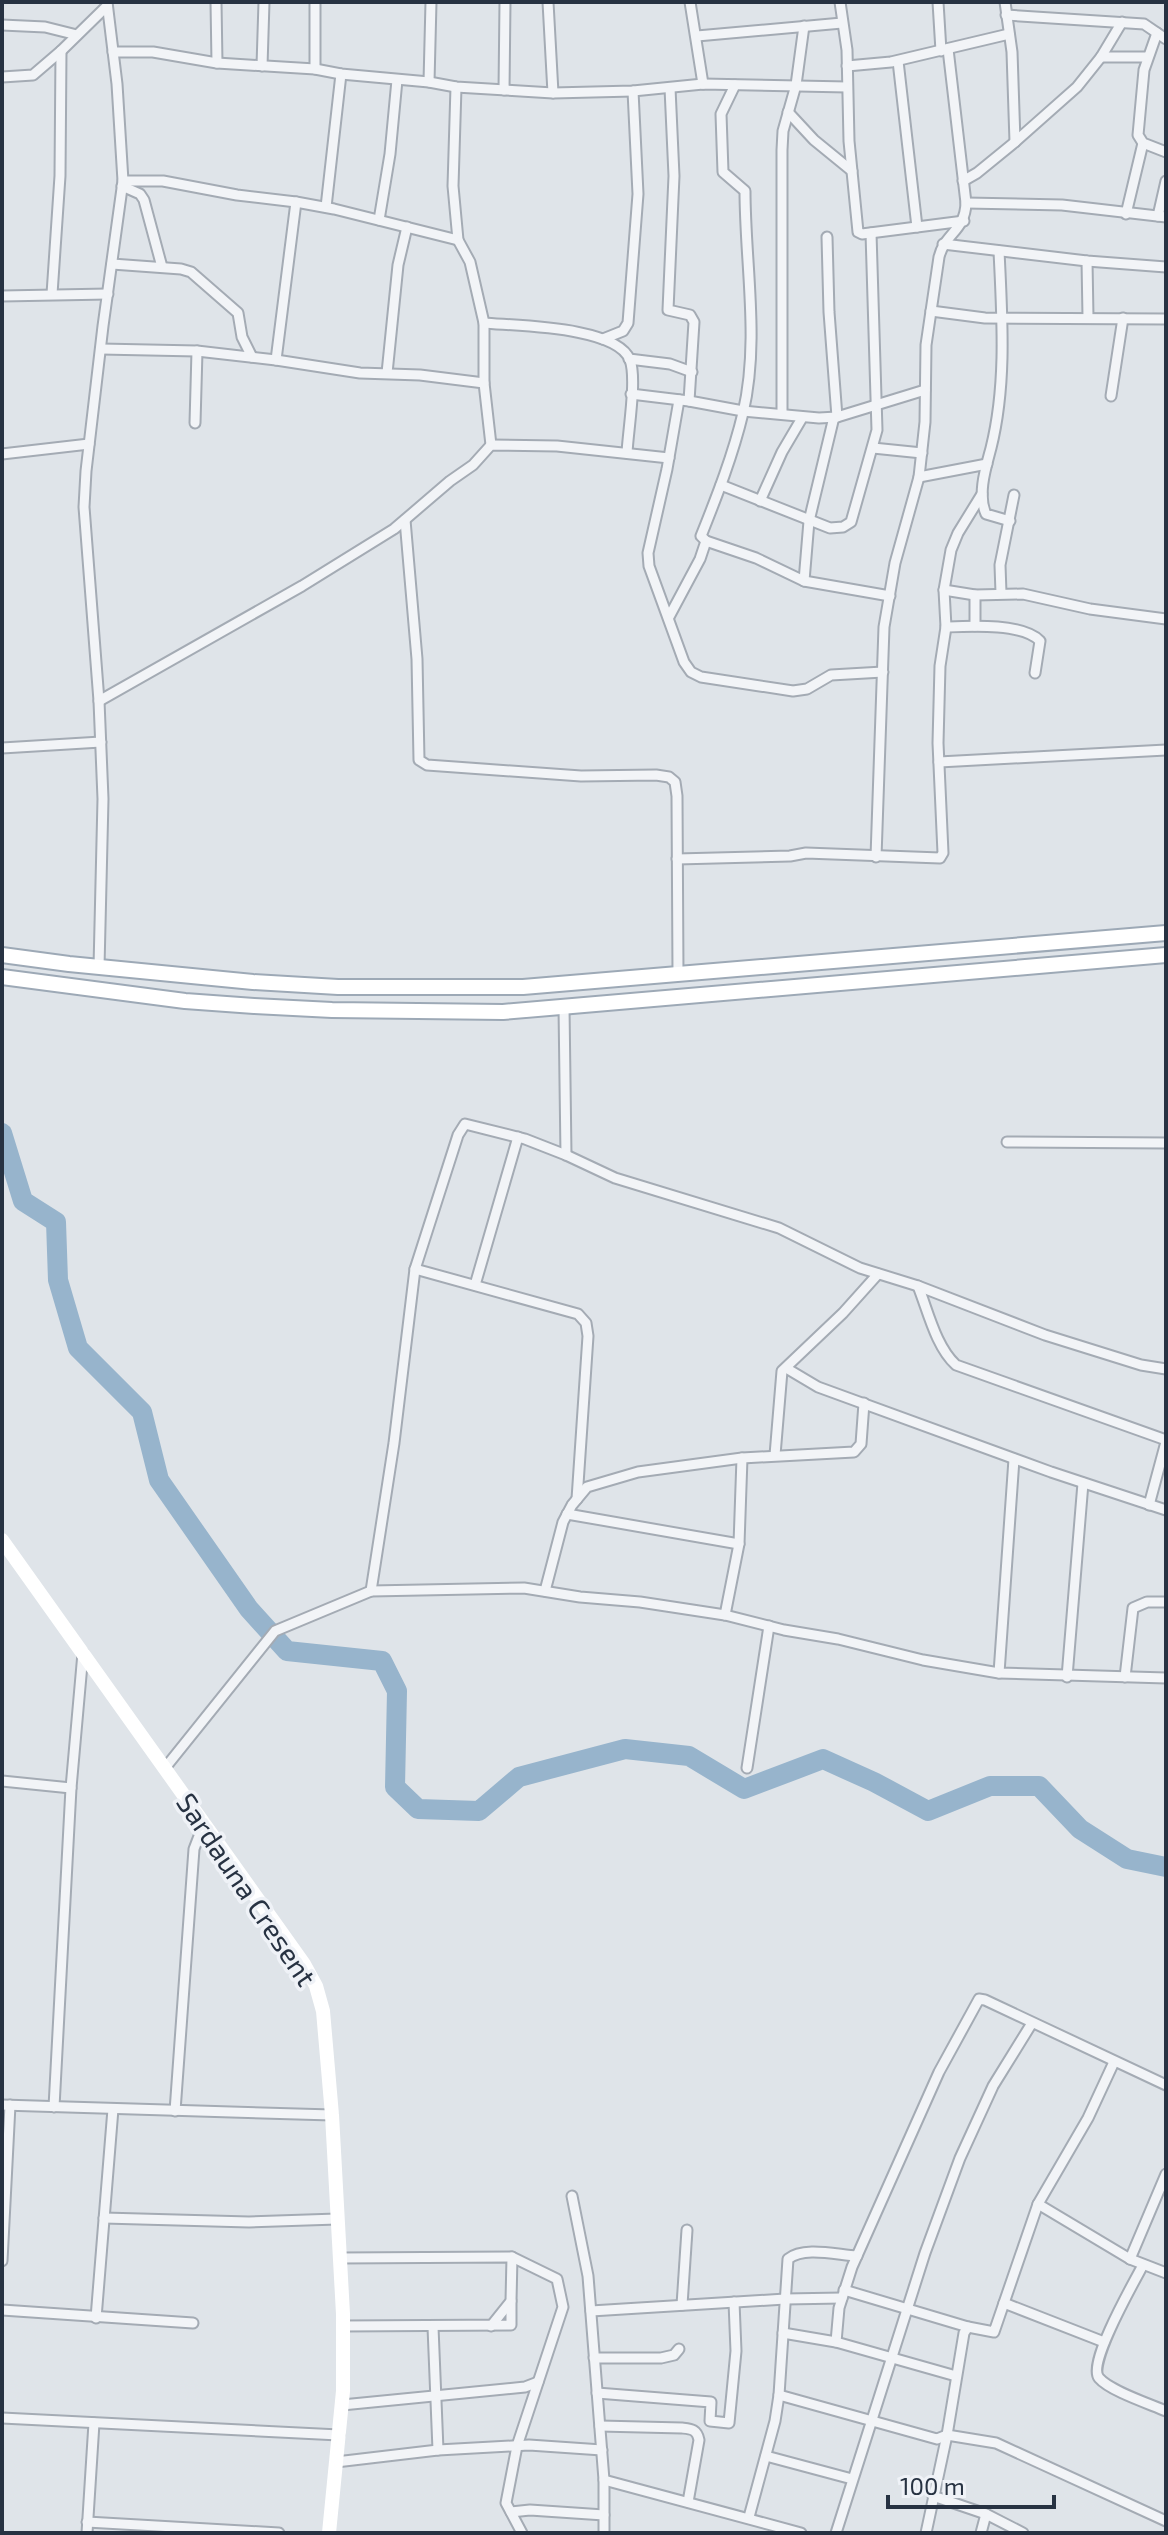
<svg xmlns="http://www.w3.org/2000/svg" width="1168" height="2535" viewBox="0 0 1168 2535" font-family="'Exo 2',sans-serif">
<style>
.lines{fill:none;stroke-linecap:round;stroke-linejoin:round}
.river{stroke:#97b4cc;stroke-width:20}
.street-casing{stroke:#a4abb4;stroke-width:13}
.primary-casing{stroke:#9da9b6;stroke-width:18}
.street{stroke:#f2f4f7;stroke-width:9}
.secondary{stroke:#fff;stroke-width:14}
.primary{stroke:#fff;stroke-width:14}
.labels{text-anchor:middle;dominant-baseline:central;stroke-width:7;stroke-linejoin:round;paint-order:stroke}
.street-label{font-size:28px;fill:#273242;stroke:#eff2f7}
</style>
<rect width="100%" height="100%" fill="#dfe4e9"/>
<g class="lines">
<path class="river" d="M2 1133 23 1201 56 1222 58 1280 78 1348 142 1412 159 1480 249 1609 287 1651 382 1661 397 1691 395 1787 418 1809 479 1811 519 1777 625 1749 689 1756 744 1789 823 1759 874 1782 928 1811 990 1786H1039L1080 1829 1127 1859 1166 1867"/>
<g class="street-casing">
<g id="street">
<path d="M216 2 217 63"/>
<path d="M315 2V69"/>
<path d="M548 2 553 93"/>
<path d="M690 2 703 84"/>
<path d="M840 2 847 50 849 141 858 232 862 234 964 221"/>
<path d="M938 2 941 51"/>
<path d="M1005 2 1012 52 1015 142"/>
<path d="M1006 15 1144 24 1166 39"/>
<path d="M2 25 45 27 77 35"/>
<path d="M1157 33 1144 70 1138 135 1143 143 1166 152"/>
<path d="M697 36 842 23"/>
<path d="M113 52H153L217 63 315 69 341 74 429 82 456 87 553 93 633 91 703 84 847 87"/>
<path d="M1101 57H1147"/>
<path d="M898 61 917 227"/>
<path d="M262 66 264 2"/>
<path d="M847 66 891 62 1009 34"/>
<path d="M2 77 33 75 61 51 107 6"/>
<path d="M429 82 431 2"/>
<path d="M456 87 453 186 458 240 470 262 484 323V383L491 445"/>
<path d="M670 88 674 176 668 310 690 315 694 322 689 401"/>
<path d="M504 90 505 2"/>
<path d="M788 112 814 140 852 171"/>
<path d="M123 181H163L237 195 296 202 334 209 458 240"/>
<path d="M963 181 977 173 1015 142 1077 87 1101 57 1122 22"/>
<path d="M122 186 140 194 144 200 162 267"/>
<path d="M966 203 1062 205 1166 217"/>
<path d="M326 207 341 74"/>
<path d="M1126 214 1143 143"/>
<path d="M1158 216 1166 181"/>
<path d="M379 220 390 154 397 80"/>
<path d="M827 237 829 312 837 417"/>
<path d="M943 244 1087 261 1166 267"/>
<path d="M999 251C1002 316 1007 384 991 448 986 467 977 494 986 514L1010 521"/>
<path d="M1087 261 1088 317"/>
<path d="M112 264 181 269 191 272 238 313 242 337 252 357"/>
<path d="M52 294 60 176 61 51"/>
<path d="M2 296 108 294"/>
<path d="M931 311 985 318 1166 319"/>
<path d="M484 323C516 326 617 326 630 360 637 379 628 431 627 453"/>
<path d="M603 339 623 331 628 323 638 194 633 91"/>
<path d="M101 349 197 351 276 360 360 373 420 375 484 383"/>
<path d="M629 359 670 364 692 372"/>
<path d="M276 360 296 202"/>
<path d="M387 373 398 265 407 227"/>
<path d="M631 394 689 401 743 411 819 418 837 417 925 390"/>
<path d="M1111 396 1123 318"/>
<path d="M679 400 667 469 648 553 649 566 684 662 691 672 701 677 793 691 807 689 831 675 883 672"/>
<path d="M782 414V150L783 131 796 85 804 26"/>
<path d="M195 423 197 351"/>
<path d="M873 448 922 453"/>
<path d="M2 454 89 444"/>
<path d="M919 477 987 464"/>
<path d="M721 485 830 528 843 527 851 522 877 430 871 233"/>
<path d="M760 501 782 452 802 418"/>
<path d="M405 520 417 659 419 760 427 765 581 776 656 775 669 777 675 782 677 796 678 974"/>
<path d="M706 541 756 558 804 581 890 596"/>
<path d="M804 581 809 521 834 417"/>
<path d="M944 590 975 595 1023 594 1090 609 1166 619"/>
<path d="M1001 593 1000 565 1014 495"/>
<path d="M975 595V626"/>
<path d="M669 617 700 559 706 541 701 536C717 496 733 455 743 413 760 341 745 264 745 191L723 172 721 114 735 85"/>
<path d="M946 627C970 626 1023 623 1040 641L1035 673"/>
<path d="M99 701 302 586 394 529 450 481 473 465 491 445 557 446 669 458"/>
<path d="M2 748 101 742"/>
<path d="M939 762 1166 750"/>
<path d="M876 857 884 627 895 563 919 477 925 422 926 345 939 257C945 233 965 231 966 203L948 49"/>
<path d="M677 859 790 856 806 853 940 858 943 853 938 743 940 666 946 627 944 590 951 550 958 533 982 494"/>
<path d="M99 967 103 799 99 701 84 507 86 471 103 326 123 181 117 84 107 2"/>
<path d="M564 1007 566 1155"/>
<path d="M1007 1142 1166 1143"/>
<path d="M415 1269 578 1314 586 1323 588 1336 577 1499"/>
<path d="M475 1285 518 1137"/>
<path d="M918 1286C928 1311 936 1347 956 1365L1166 1440"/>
<path d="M786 1368 818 1387 1051 1472 1166 1510"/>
<path d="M775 1455 782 1371 843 1313 878 1274"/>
<path d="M1149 1505 1166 1442"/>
<path d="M567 1514 739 1544"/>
<path d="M371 1591 394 1443 415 1269 458 1135 465 1124 525 1139 566 1155 615 1178 779 1228 860 1268 918 1286 1045 1335 1141 1365 1166 1369"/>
<path d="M545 1591 563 1522 572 1505 587 1487 638 1472 742 1458 854 1452 861 1444 864 1403"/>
<path d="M725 1615 739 1544 742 1458"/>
<path d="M999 1673 1014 1459"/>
<path d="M1067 1677 1083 1483"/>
<path d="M1125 1677 1133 1608 1147 1602H1166"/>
<path d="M165 1768 275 1631 371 1591 524 1588 580 1597 640 1602 725 1615 784 1630 838 1639 923 1660 999 1673 1166 1678"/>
<path d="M747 1768 769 1626"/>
<path d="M2 1781 71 1788"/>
<path d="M2 2105 332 2115"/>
<path d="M54 2107 71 1788 83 1653"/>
<path d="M175 2111 194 1849 204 1823"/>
<path d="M572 2196 588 2276 604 2480V2533"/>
<path d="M1038 2204 1130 2259 1166 2273"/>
<path d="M104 2218 249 2222 337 2219"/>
<path d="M340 2258 512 2257 557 2279 563 2307 517 2446 506 2503 522 2533"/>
<path d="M1130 2259 1166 2174"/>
<path d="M2 2261 10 2105"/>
<path d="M1143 2265C1134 2282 1087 2364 1099 2378 1110 2391 1150 2404 1166 2411"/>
<path d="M844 2290 968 2327 994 2332 1038 2204 1088 2118 1114 2062"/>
<path d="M1004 2303 1104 2342"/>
<path d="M682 2305 687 2230"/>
<path d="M2 2310 193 2323"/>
<path d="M591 2311 785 2299 842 2298"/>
<path d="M96 2318 113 2109"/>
<path d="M343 2326 511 2325V2301"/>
<path d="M491 2326 511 2301 512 2257"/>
<path d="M433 2327 438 2450"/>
<path d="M783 2333 836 2342 956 2376"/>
<path d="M836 2342 839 2308 852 2267 939 2072 979 1999 985 2000 1166 2085"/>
<path d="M594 2358H661L674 2355 679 2349"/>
<path d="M597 2393 711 2402 710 2421 729 2423 736 2351 734 2302"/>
<path d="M779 2395 937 2439 947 2435 996 2443 1166 2521"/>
<path d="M342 2405 525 2387 538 2382"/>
<path d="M2 2418 339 2435"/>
<path d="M600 2426 682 2428C691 2429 697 2429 699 2440L688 2502"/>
<path d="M766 2456 852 2479"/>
<path d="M336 2462 438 2450 529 2445 602 2450"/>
<path d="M604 2480 801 2533"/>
<path d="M933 2496 986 2514 1023 2533"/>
<path d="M511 2512 530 2510 604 2515"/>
<path d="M749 2517 775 2421 779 2395 788 2259C804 2246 837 2255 857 2256"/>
<path d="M87 2522 279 2533"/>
<path d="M87 2533 94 2423"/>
<path d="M836 2533 925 2253 960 2158 993 2086 1032 2023"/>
<path d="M926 2533 947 2435 964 2333 968 2327"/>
<path d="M981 2533 986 2514"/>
</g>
</g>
<g class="primary-casing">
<g id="primary">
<path d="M2 955 69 964 253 982 338 987H523L1166 933"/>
<path d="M2 977 185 1001 254 1006 332 1010 503 1012 1166 955"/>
</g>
</g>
<use href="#street" class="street"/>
<path class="secondary" d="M2 1540 304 1964 316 1986 323 2011 332 2115 343 2314V2391L329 2533"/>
<use href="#primary" class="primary"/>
</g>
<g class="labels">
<g class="street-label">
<text transform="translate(247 1889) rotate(56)">Sardauna Cresent</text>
</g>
</g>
<rect width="1168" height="2535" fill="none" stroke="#273242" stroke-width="8"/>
<path d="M888 2495v12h166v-12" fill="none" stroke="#273242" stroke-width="4"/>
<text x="900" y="2495" font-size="24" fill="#273242" stroke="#eff2f7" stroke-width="6" paint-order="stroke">100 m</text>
</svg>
